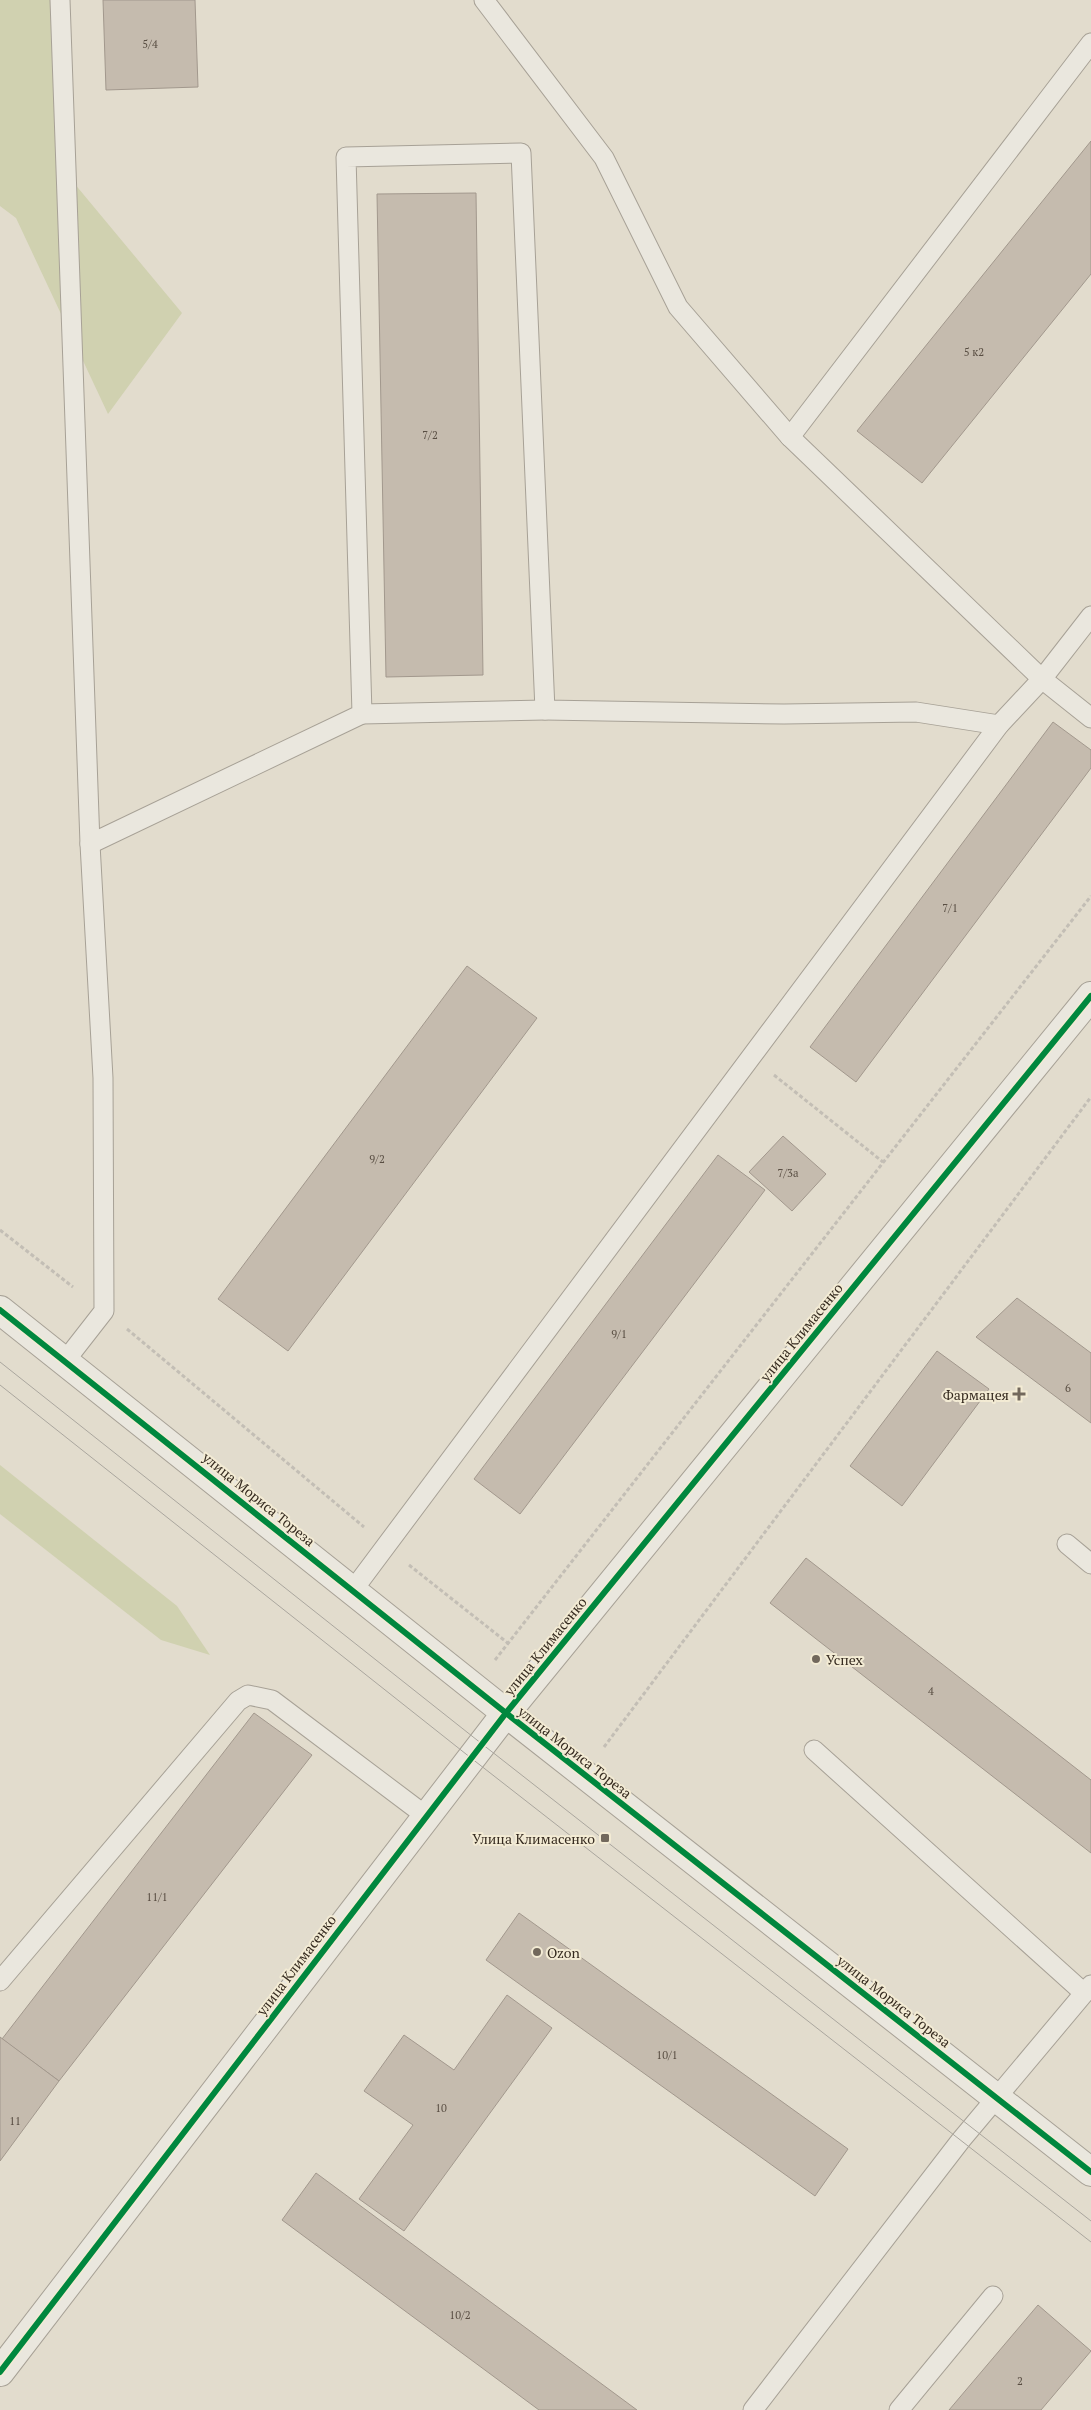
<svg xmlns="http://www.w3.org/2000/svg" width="1091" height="2410" viewBox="0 0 1091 2410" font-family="'PT Serif',serif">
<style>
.green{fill:#d0d1b0}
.building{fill:#c5bbae;stroke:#a2988d}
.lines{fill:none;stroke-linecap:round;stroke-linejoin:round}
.service-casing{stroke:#a7a196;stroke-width:21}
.tertiary-casing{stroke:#a7a196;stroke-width:30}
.path{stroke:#c3beb5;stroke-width:3;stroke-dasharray:4 2.5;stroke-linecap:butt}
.service{stroke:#eae7de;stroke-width:19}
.tertiary{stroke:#eae7de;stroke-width:28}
.tram{stroke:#aaa69e;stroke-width:1}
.cycleway-casing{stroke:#f3ebd4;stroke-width:9}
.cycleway{stroke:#00873e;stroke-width:6}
.poi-dot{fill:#72685c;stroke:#f3ebd4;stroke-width:2}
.labels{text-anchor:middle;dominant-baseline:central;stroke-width:4;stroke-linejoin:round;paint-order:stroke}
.number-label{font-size:11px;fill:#594e43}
.street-label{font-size:14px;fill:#352a1f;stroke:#f3ebd4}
.poi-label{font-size:14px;fill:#352a1f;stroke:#f3ebd4;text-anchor:end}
</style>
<rect width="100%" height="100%" fill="#e2dccd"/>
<g class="green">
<path d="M0 0H50L59 165 182 313 108 414 16 218 0 206Z"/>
<path d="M0 1465 177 1606 210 1655 161 1640 0 1514Z"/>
</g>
<g class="building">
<path d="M103 0H195L198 87 106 90Z"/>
<path d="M1091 141V274L922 483 857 431Z"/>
<path d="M476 193 483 675 386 677 377 194Z"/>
<path d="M1053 722 1091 750V768L856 1082 810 1047Z"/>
<path d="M467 966 537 1018 288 1351 218 1299Z"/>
<path d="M783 1136 826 1174 792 1211 749 1172Z"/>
<path d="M718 1155 765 1190 520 1514 474 1479Z"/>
<path d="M1017 1298 1091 1353V1423L976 1337Z"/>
<path d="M937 1351 989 1389 902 1506 850 1466Z"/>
<path d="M806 1558 1091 1780V1853L770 1603Z"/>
<path d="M254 1713 312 1755 59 2081 2 2039Z"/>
<path d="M519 1913 848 2149 815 2196 486 1960Z"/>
<path d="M507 1995 552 2028 404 2231 359 2199 413 2125 364 2091 404 2035 454 2070Z"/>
<path d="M0 2037 59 2081 0 2161Z"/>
<path d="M316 2173 637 2410H539L282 2220Z"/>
<path d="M1038 2305 1091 2351 1041 2410H949Z"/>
</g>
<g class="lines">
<g class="service-casing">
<g id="service">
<path d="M60 0 90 844 103 1078 104 1311 65 1361"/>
<path d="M484 0 604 158 678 307 790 437 1042 679 1091 718"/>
<path d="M790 437 1091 43"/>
<path d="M362 714 545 710"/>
<path d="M90 844 362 714 346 157 521 153 545 710 784 714 916 712 999 725"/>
<path d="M1067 1544 1091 1564"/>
<path d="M353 1590 999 725 1042 679 1091 616"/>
<path d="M814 1750 1084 1993"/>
<path d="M0 1981 238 1701 248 1695 272 1700 426 1816"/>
<path d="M753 2410 961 2140 1091 1985"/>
<path d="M899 2410 993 2296"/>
</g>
</g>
<g class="tertiary-casing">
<g id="tertiary">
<path d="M0 1310 506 1713 1091 2172"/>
<path d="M0 2372 506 1713 1091 996"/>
</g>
</g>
<g class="path">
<path d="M774 1075 883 1162"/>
<path d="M0 1230 73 1287"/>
<path d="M127 1329 364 1527"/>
<path d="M409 1565 509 1644"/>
<path d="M495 1660 1091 896"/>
<path d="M604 1747 1091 1097"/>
</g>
<use href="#service" class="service"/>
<use href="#tertiary" class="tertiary"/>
<g class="tram">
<path d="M0 1362 482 1744 1091 2221"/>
<path d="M0 1385 471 1758 1091 2242"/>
</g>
<g class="cycleway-casing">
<g id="cycleway">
<path d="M0 1310 506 1713 1091 2172"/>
<path d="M0 2372 506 1713 1091 996"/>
</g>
</g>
<use href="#cycleway" class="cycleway"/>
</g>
<g class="poi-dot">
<path d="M1016.5 1386.5h5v5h5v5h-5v5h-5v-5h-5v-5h5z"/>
<circle cx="816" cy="1659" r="5"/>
<rect x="600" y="1833" width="10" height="10" rx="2.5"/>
<circle cx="537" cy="1952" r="5"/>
</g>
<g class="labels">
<g class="number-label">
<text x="150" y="44">5/4</text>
<text x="974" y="352">5 к2</text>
<text x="430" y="435">7/2</text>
<text x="950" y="908">7/1</text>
<text x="377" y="1159">9/2</text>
<text x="788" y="1173">7/3а</text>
<text x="619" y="1334">9/1</text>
<text x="1068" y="1388">6</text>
<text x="931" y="1691">4</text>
<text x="157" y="1897">11/1</text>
<text x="667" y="2055">10/1</text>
<text x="441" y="2108">10</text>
<text x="15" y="2121">11</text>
<text x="460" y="2315">10/2</text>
<text x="1020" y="2381">2</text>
</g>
<g class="street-label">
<text transform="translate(801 1332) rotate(-51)">улица Климасенко</text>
<text transform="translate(259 1499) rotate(39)">улица Мориса Тореза</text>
<text transform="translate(545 1646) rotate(-51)">улица Климасенко</text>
<text transform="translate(575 1752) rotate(38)">улица Мориса Тореза</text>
<text transform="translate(296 1965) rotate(-53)">улица Климасенко</text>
<text transform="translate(894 2001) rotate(38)">улица Мориса Тореза</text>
</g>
<g class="poi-label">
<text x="1009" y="1394">Фармацея</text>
<text x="826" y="1659" text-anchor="start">Успех</text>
<text x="595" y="1838">Улица Климасенко</text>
<text x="547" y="1952" text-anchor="start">Ozon</text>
</g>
</g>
</svg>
